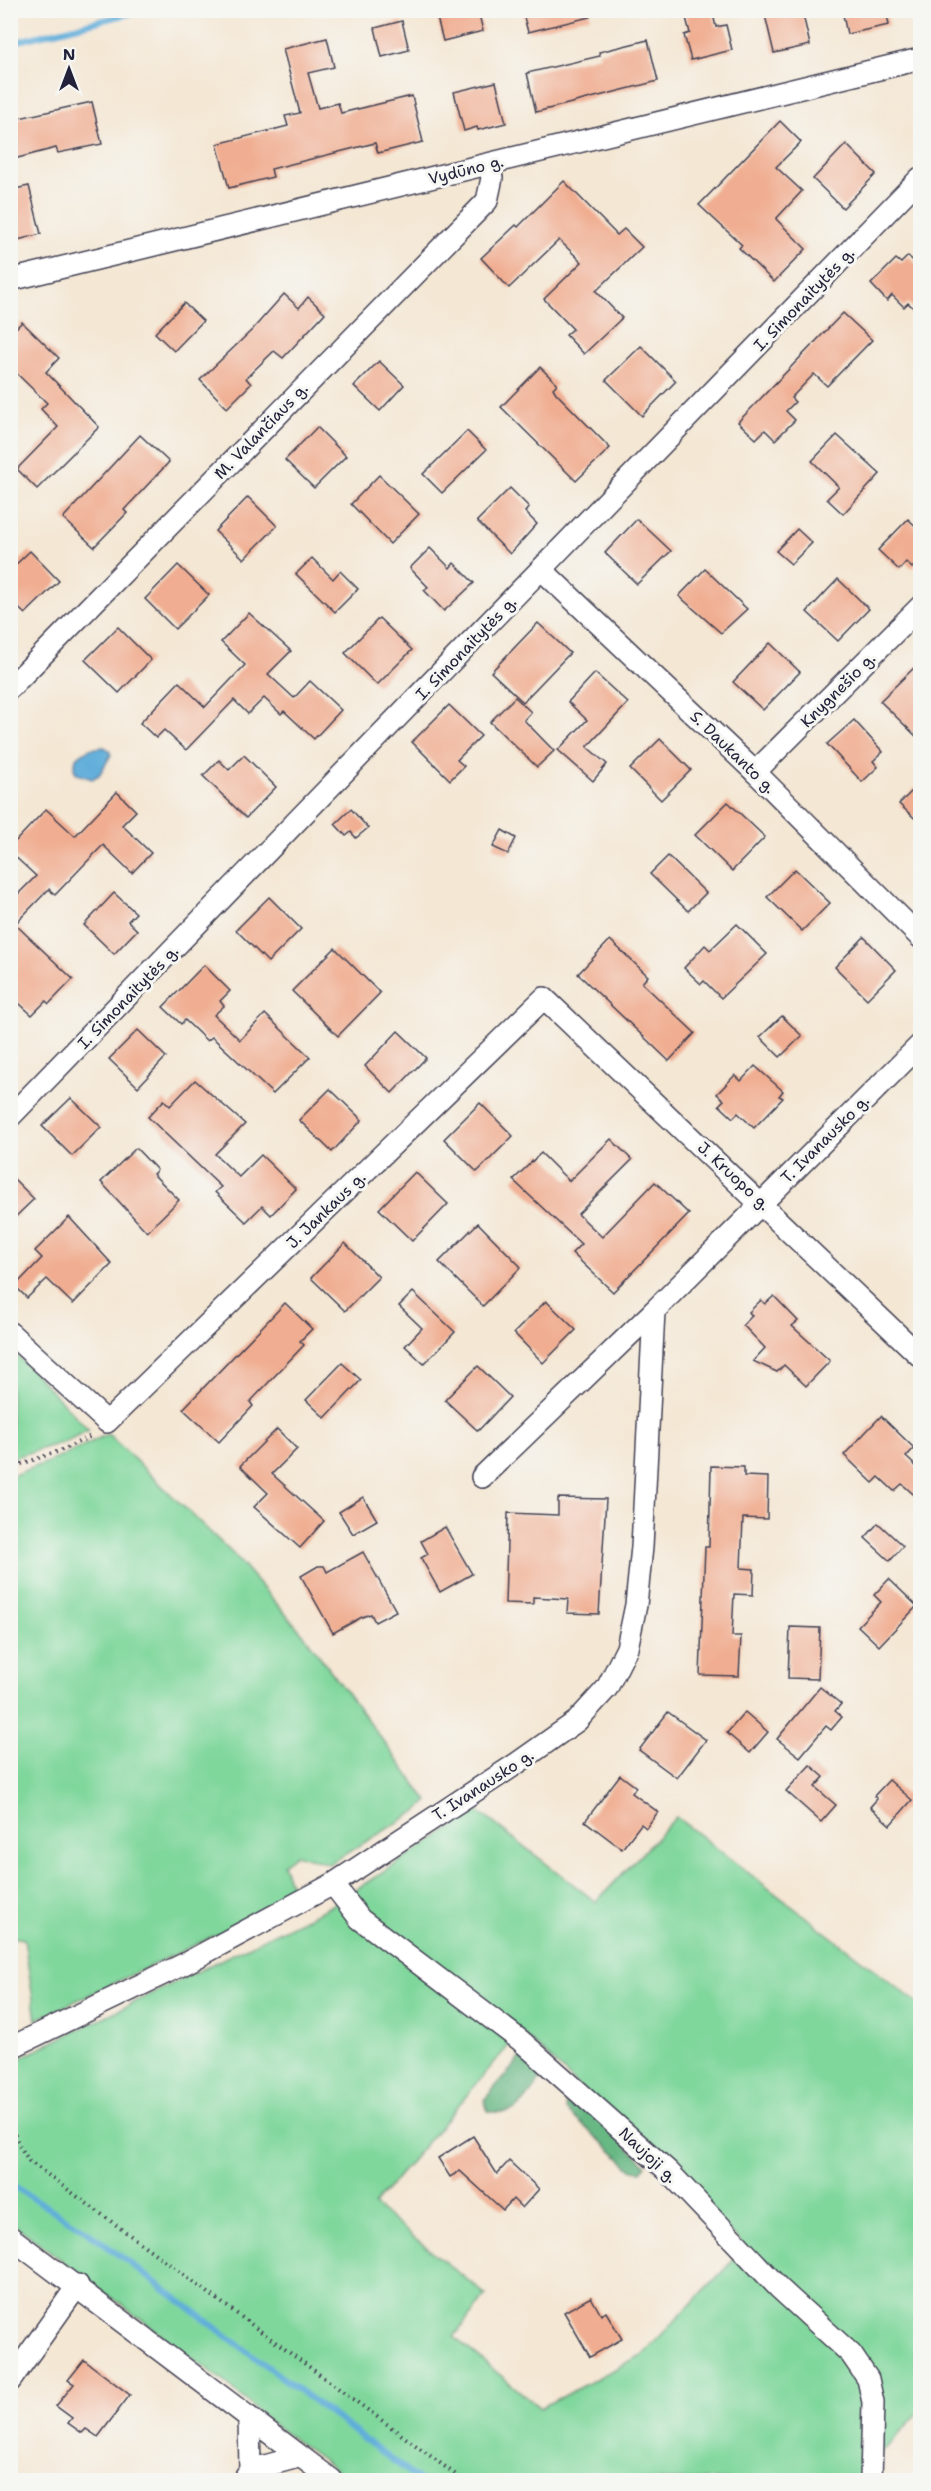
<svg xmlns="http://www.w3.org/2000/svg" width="931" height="2491" viewBox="0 0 931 2491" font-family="'Shantell Sans',sans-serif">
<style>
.green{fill:#80d79c;stroke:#517c6c;stroke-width:1.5;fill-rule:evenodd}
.forest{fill:#68b884;stroke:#456d60;stroke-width:1.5}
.water{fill:#60aeda;stroke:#41688a;stroke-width:1.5}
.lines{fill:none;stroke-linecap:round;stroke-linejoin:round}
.stream{stroke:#60aeda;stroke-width:6}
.building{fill:#f0ad91}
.minor-casing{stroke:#424052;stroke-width:24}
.path{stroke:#424052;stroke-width:4;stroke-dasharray:1.5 4.5;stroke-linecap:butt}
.minor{stroke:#fff;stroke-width:21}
.labels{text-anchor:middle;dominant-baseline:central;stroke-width:6;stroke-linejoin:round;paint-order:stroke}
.street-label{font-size:16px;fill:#22223b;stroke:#f6f6f2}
</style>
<rect width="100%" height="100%" fill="#f6f6f2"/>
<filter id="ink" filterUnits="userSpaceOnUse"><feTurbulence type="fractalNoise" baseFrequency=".0167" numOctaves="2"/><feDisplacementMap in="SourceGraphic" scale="12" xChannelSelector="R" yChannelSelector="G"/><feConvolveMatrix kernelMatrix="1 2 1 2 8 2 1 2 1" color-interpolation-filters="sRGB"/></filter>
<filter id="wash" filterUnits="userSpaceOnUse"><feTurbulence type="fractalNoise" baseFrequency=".008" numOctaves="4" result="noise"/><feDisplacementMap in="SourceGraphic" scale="24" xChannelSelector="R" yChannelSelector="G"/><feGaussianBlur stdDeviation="1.35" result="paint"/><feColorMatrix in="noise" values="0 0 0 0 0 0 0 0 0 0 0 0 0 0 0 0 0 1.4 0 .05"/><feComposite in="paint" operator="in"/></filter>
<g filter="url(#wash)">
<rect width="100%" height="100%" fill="#f4e7d4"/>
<g class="green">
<path d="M10 1349H11L89 1430 64 1442 11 1458Z"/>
<path d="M108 1434 233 1554 304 1635 428 1801 417 1811 329 1864 296 1854 283 1864 293 1891 218 1934 36 2020 24 1939 10 1937 11 1476 58 1458Z"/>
<path d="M478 1811 596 1902 676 1817 920 2005V2411L877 2458 876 2480H350L270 2422 223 2381 11 2222 10 2063 327 1908ZM521 2031 746 2247 642 2355 540 2408 454 2337 486 2295 374 2205Z"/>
</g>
<g class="forest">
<path d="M523 2055 545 2072C527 2097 522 2118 488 2111L484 2100Z"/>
<path d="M576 2097 646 2165 641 2171 633 2170 566 2110 565 2106 569 2099Z"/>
</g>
<path class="water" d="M104 747 109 750 111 755 99 775 92 779 77 774 74 769 76 758 89 749Z"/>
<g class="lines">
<g class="stream">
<path d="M10 43 144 10"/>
<path d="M10 2184 88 2232 419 2480"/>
</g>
</g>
<g id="blocks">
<g class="building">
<path d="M435 10H478L483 31 443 41Z"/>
<path d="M522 10H590V17L528 32Z"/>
<path d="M684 10H712L716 27 726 25 732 50 691 60 684 35 690 33Z"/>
<path d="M783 10H802L810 45 774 53 765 15Z"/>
<path d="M842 10H886L889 25 847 34Z"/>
<path d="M402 21 409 50 382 57 375 28Z"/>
<path d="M327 38 334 67 308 73 318 108 338 103 341 113 412 96 423 142 378 153 375 143 271 169 273 177 229 188 217 144 288 126 285 116 300 113 283 49Z"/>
<path d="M648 40 658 81 536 112 527 73 600 56 599 52Z"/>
<path d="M496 82 506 123 478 130 477 127 464 131 454 92Z"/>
<path d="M92 102 102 144 58 153 56 148 10 160V120Z"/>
<path d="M780 121 801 142 776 167 802 191 776 219 806 249 774 282 739 248 742 245 699 205Z"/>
<path d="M846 144 876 174 843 208 813 179Z"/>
<path d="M564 181 617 235 624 229 642 247 596 291 622 318 584 354 566 335 573 329 544 299 582 262 559 240 509 288 481 258 516 225 518 227Z"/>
<path d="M29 186 41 234 10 242V190Z"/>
<path d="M908 256 921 268V315L908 303 904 307 892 295 887 301 871 284 896 259 901 263Z"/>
<path d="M284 294 299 308 308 297 325 313 283 358 274 351 246 378 251 384 227 408 200 380 252 330Z"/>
<path d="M184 303 203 321 174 351 155 333Z"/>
<path d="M843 313 872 340 827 386 814 374 791 398 795 402 786 411 795 420 775 440 765 430 756 439 738 422Z"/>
<path d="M22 322 59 358 46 372 99 427 37 489 17 469 58 427 41 409 47 403 10 367V334Z"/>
<path d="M641 346 676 381 642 416 606 380Z"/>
<path d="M379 361 404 385 380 411 354 386Z"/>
<path d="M540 367 557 384 553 388 556 393 610 448 576 481 501 407Z"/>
<path d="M317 427 346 456 314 488 285 460Z"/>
<path d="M467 431 486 450 442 493 423 474Z"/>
<path d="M140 435 169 462 124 510 127 513 94 547 63 518Z"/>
<path d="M837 435 880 474 843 514 827 499 839 487 812 461Z"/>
<path d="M379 475 419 514 390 544 351 504Z"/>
<path d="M510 488 529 507 525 512 537 524 510 554 477 521Z"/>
<path d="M248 497 277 526 244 559 215 531Z"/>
<path d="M637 519 671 551 637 584 605 553Z"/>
<path d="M908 519 921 531V559L912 568 906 562 899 570 878 550Z"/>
<path d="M797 529 812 543 791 564 776 551Z"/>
<path d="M430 548 450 568 454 563 474 583 444 611 424 590 428 587 410 568Z"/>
<path d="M30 551 59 581 25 614 10 600V570Z"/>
<path d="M312 558 333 579 340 571 358 589 335 612 296 574Z"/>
<path d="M178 565 209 595 175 629 145 599Z"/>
<path d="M705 569 747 609 721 633 679 596Z"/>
<path d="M838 579 869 609 838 641 807 612Z"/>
<path d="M249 613 291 651 268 674 294 698 310 681 341 710 314 739 284 711 281 714 264 698 248 714 234 700 186 750 164 730 156 738 140 723 179 682 205 707 245 665 221 642Z"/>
<path d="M379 618 412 650 377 685 345 653Z"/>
<path d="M538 623 570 653 523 702 491 672Z"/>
<path d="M118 627 151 660 119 693 85 660Z"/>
<path d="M770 643 800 672 763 710 733 682Z"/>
<path d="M921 661V741L880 701Z"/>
<path d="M595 673 628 703 587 747 607 764 593 781 558 750 587 720 568 702Z"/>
<path d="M515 697 531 712 524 720 554 751 537 767 490 722Z"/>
<path d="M449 705 481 736 457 760 464 766 450 780 412 742Z"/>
<path d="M854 720 883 752 873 761 878 767 862 782 827 744Z"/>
<path d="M660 739 691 770 661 800 630 769Z"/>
<path d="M244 755 276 787 246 818 203 776 219 760 229 770Z"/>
<path d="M921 782V824L899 804Z"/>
<path d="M117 792 136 811 122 825 151 853 132 873 103 845 55 895 49 889 15 924 73 979 49 1004 46 1001 32 1015 10 995V902L36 876 10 852V847L46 809 75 836Z"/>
<path d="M728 802 765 837 732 871 695 835Z"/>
<path d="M351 809 368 828 356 838 351 832 346 836 335 824Z"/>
<path d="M502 830 516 838 508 854 493 847Z"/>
<path d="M668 856 706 893 688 911 650 874Z"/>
<path d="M795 869 830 903 802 931 767 897Z"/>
<path d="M114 893 136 913 128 921 137 930 114 954 84 925Z"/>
<path d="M269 897 301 929 268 962 236 930Z"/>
<path d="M737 924 767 954 721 998 704 981 701 984 684 968 705 945 710 950Z"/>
<path d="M864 937 896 970 867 999 835 967Z"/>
<path d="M610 940 648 976 642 983 695 1033 669 1061 578 974Z"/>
<path d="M335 948 380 993 338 1036 292 991Z"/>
<path d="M204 965 230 991 220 1001 224 1006 214 1015 240 1040 265 1014 310 1057 273 1094 212 1037 207 1041 185 1020 181 1024 163 1007Z"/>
<path d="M782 1016 802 1036 780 1057 760 1037Z"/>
<path d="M138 1030 166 1057 138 1087 109 1059Z"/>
<path d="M398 1031 426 1058 392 1093 365 1066Z"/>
<path d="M755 1066 783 1091 779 1096 783 1098 754 1128 738 1113 733 1118 719 1105 724 1100 717 1094 735 1075 741 1081Z"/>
<path d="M195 1080 245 1124 215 1154 239 1177 261 1155 296 1189 271 1215 262 1206 246 1222 215 1192 221 1187 148 1117 164 1100 170 1106Z"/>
<path d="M330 1089 362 1120 332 1152 299 1120Z"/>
<path d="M71 1098 101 1127 72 1156 42 1126Z"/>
<path d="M480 1103 513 1136 477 1172 444 1139Z"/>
<path d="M611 1139 632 1160 578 1214 602 1237 655 1182 689 1214 613 1292 572 1253 581 1244 513 1180 541 1153 569 1181Z"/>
<path d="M136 1148 157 1170 153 1174 179 1200 147 1232 101 1182Z"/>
<path d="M415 1172 448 1204 412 1241 379 1209Z"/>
<path d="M10 1175 34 1199 10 1222Z"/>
<path d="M69 1217 112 1264 73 1304 47 1279 27 1298 15 1286 42 1258 35 1251Z"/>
<path d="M478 1223 521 1267 483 1306 439 1262Z"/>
<path d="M345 1243 379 1277 345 1311 311 1278Z"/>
<path d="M413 1292 455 1332 424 1364 405 1346 422 1328 399 1306Z"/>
<path d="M774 1296 798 1321 792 1326 830 1361 806 1386 784 1365 777 1372 753 1361 765 1348 743 1325 752 1316 749 1312 761 1300 765 1304Z"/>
<path d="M546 1301 576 1330 543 1363 514 1333Z"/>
<path d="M285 1303 312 1329 300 1341 304 1345 250 1402 253 1406 219 1442 183 1409Z"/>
<path d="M342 1363 361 1380 325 1418 306 1400Z"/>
<path d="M478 1366 510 1397 478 1431 445 1400Z"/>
<path d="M881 1416 914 1448 906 1457 921 1471V1501L902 1484 894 1491 879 1477 873 1483 844 1455Z"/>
<path d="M277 1429 297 1449 272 1474 324 1521 300 1548 254 1507 268 1493 240 1466Z"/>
<path d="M711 1466 744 1467V1476L768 1477 767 1519 743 1518 741 1568 754 1569 753 1595 734 1594 732 1636H741L739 1676 700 1675 705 1547H709Z"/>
<path d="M363 1497 377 1520 353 1534 339 1512Z"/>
<path d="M558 1498 606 1499 599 1614 567 1613 568 1599 533 1597V1604L505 1603 508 1513 558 1515Z"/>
<path d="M878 1523 903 1546 890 1561 865 1538Z"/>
<path d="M445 1527 472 1574 440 1592 421 1558 428 1554 421 1541Z"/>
<path d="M363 1552 396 1611 375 1622 371 1614 362 1617 333 1633 301 1576 318 1566H324L327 1572Z"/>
<path d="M889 1579 917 1606 879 1646 858 1626 881 1602 874 1595Z"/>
<path d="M790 1627 820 1628 818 1679 788 1678Z"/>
<path d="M820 1687 841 1704 835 1711 842 1717 831 1730 826 1726 800 1757 777 1739Z"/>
<path d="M668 1712 706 1740 677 1778 639 1750Z"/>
<path d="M745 1712 768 1732 750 1753 727 1733Z"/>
<path d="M810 1765 824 1777 815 1787 836 1805 821 1822 786 1791Z"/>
<path d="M620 1775 636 1787 632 1793 658 1812 646 1828 641 1824 622 1849 585 1821Z"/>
<path d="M889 1780 912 1800 890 1825 870 1807 877 1799 874 1796Z"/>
<path d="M473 2136 497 2174 509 2161 539 2189 522 2208 513 2199 503 2210 460 2171 450 2177 438 2158Z"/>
<path d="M591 2297 601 2315 606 2312 622 2339 590 2357 564 2312Z"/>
<path d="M84 2360 130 2395 98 2437 86 2429 82 2433 68 2423 72 2418 56 2406 74 2384 68 2380Z"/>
</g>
</g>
</g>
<g filter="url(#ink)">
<use href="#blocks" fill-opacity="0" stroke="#424052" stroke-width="1.5"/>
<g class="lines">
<g class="minor-casing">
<g id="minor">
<path d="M10 280 920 59"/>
<path d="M542 570 755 772 920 937"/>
<path d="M10 688 487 201 492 178 489 165"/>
<path d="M755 772 920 607"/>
<path d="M10 1117 920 178"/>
<path d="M10 1333 107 1422 544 998 920 1356"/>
<path d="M482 1477 654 1311"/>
<path d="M333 1884 360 1919 520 2040 668 2171 779 2288 851 2354 868 2379 873 2402 871 2480"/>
<path d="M10 2048 186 1963 333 1884 516 1764 577 1721 607 1688 627 1648 636 1605 642 1547 654 1311 920 1045"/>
<path d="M10 2237 332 2480"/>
<path d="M10 2381 78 2285"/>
<path d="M249 2417 250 2470"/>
<path d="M243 2480 250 2470 298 2457"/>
</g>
</g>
<g class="path">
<path d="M10 1468 62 1450 93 1435"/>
<path d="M10 2123 18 2143 29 2161 463 2480"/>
</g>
<use href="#minor" class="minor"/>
</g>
</g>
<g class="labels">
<g class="street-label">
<text transform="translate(466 170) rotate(-14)">Vydūno g.</text>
<text transform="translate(804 299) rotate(-46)">I. Simonaitytės g.</text>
<text transform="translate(261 431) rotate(-46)">M. Valančiaus g.</text>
<text transform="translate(466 648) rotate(-46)">I. Simonaitytės g.</text>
<text transform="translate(838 690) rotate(-45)">Knygnešio g.</text>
<text transform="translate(733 752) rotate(44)">S. Daukanto g.</text>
<text transform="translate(128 997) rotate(-46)">I. Simonaitytės g.</text>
<text transform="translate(825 1139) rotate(-45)">T. Ivanausko g.</text>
<text transform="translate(734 1176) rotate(43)">J. Kruopo g.</text>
<text transform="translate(326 1210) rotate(-44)">J. Jankaus g.</text>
<text transform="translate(483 1785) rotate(-33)">T. Ivanausko g.</text>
<text transform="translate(648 2155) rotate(43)">Naujoji g.</text>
</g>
</g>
<rect width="931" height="2491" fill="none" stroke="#f6f6f2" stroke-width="36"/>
<g transform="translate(69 69)" stroke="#f6f6f2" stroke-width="4.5" paint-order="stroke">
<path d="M0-4.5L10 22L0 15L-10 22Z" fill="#22223b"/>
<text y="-9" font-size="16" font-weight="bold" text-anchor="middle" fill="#22223b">N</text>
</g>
</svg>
